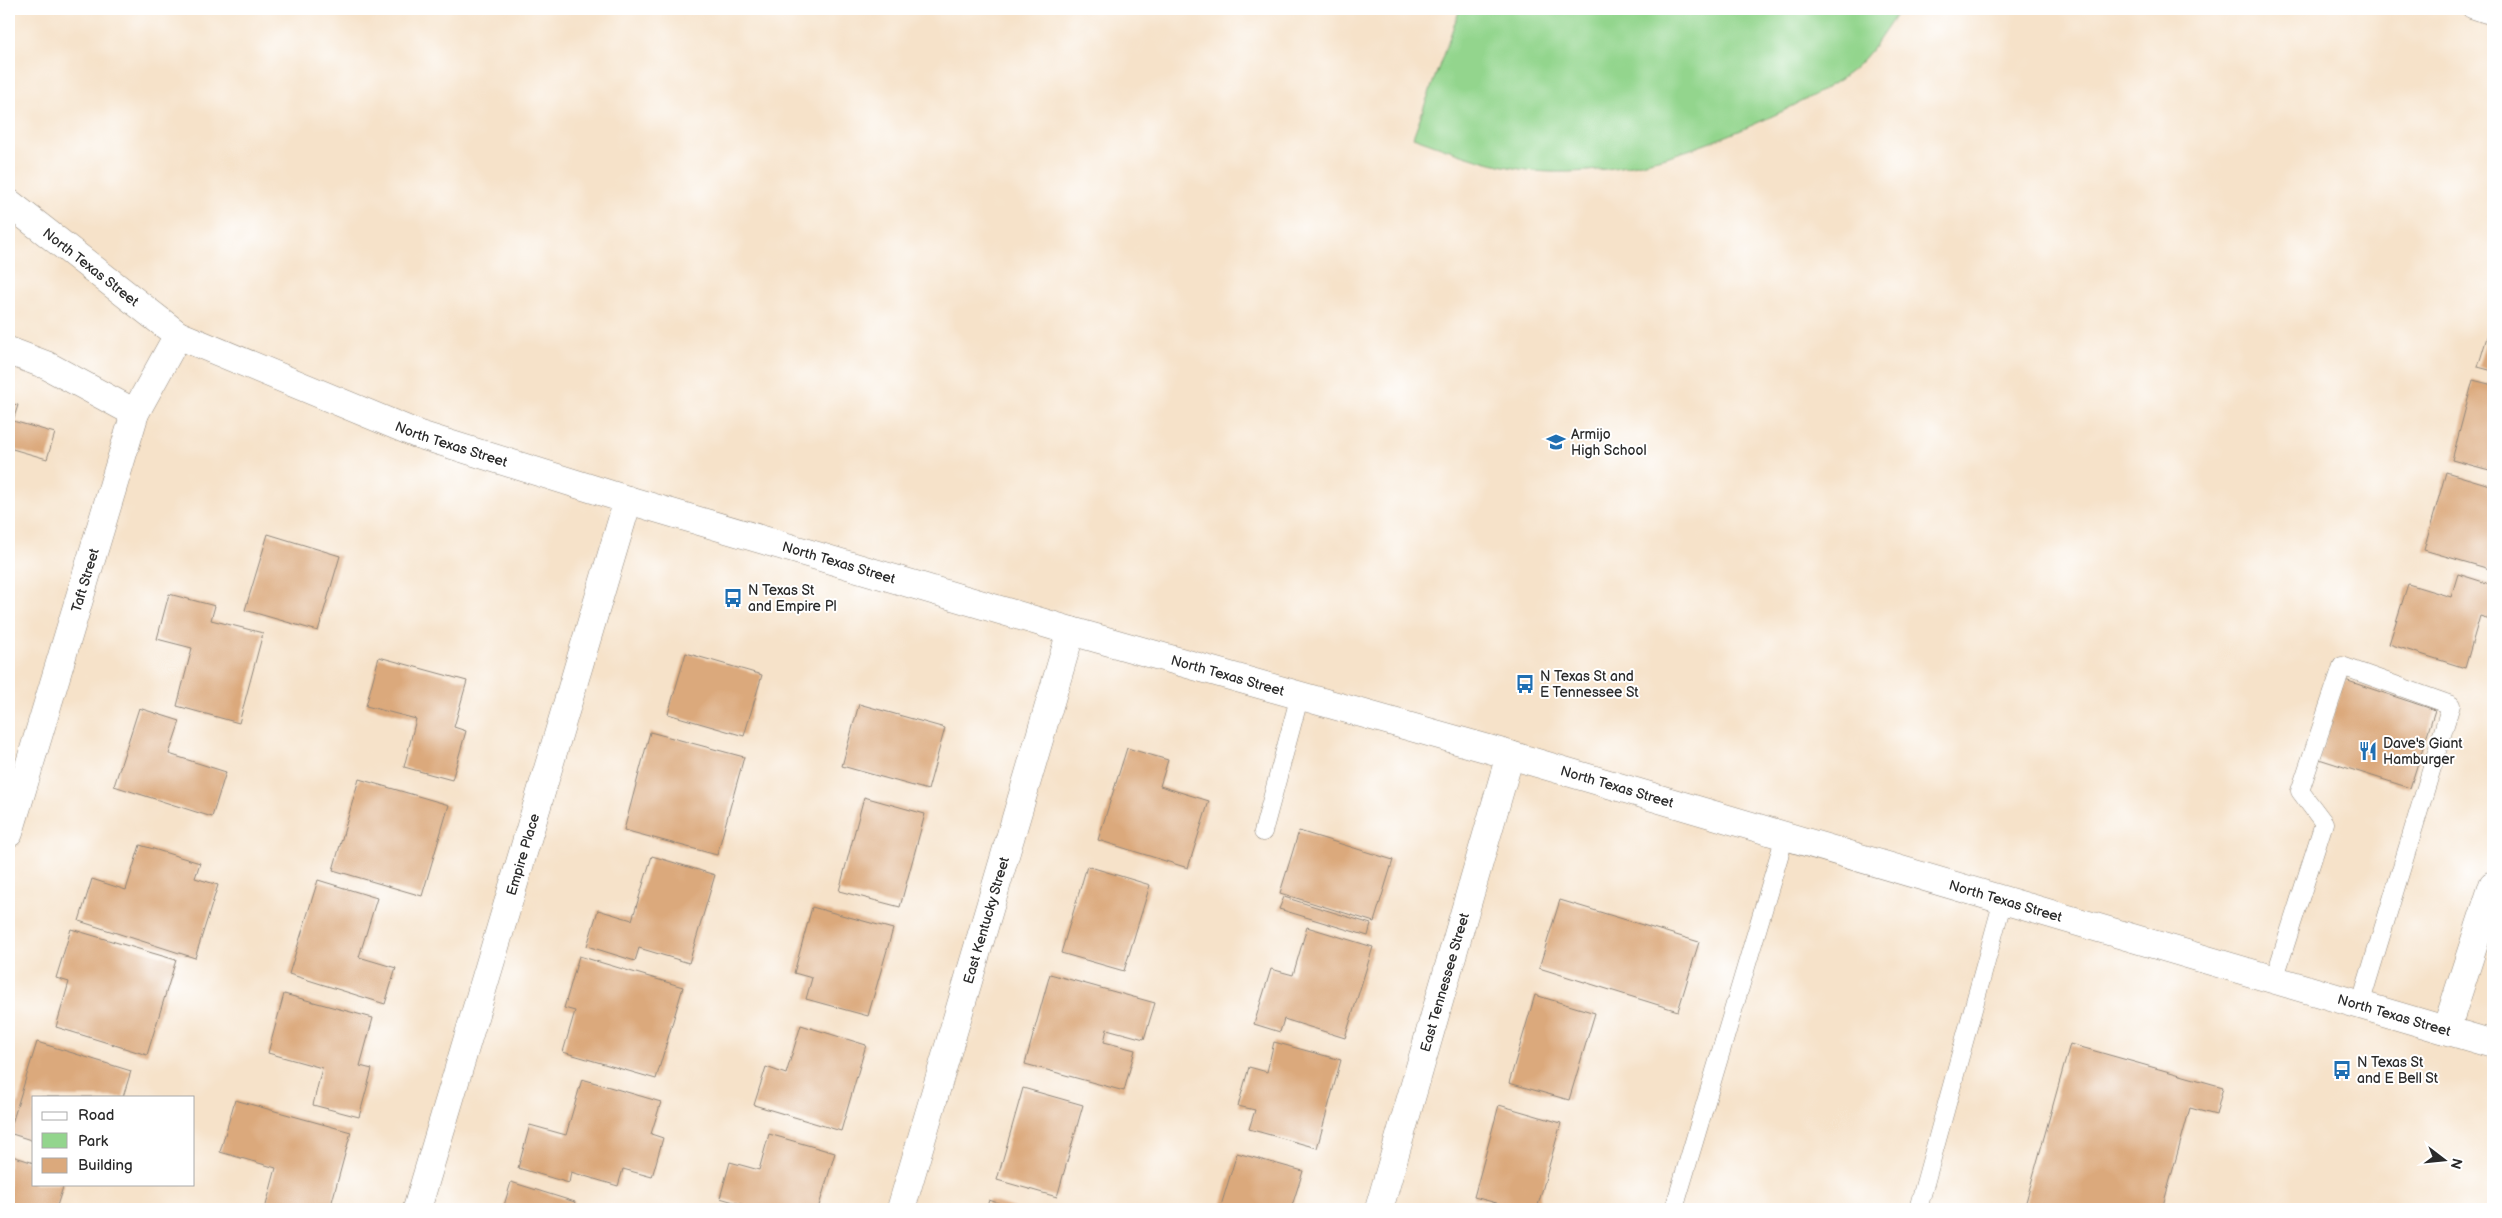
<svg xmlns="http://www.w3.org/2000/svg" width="2502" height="1218" viewBox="0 0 2502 1218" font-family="'Balsamiq Sans',sans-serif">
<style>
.green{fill:#93d58d;stroke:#5f805c}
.building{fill:#dba97c}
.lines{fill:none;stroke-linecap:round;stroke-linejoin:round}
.lane-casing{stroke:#90867a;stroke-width:19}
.street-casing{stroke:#90867a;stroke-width:29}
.secondary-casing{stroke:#90867a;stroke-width:29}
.lane{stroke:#fff;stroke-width:18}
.street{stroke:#fff;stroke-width:28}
.secondary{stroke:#fff;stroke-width:28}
.labels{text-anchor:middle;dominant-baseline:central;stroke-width:4;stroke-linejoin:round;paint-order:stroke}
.street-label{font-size:14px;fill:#2b2b2b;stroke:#fff}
.poi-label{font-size:14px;fill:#2b2b2b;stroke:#fff;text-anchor:start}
</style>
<rect width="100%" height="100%" fill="#fff"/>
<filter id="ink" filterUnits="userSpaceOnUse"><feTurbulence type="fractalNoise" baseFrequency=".02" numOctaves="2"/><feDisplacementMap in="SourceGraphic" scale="10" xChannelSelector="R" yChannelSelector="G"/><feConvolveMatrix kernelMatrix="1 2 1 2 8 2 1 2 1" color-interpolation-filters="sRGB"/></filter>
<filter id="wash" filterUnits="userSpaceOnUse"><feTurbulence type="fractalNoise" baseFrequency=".0096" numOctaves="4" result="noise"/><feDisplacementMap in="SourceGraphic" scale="20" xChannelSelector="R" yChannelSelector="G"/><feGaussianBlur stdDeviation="1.12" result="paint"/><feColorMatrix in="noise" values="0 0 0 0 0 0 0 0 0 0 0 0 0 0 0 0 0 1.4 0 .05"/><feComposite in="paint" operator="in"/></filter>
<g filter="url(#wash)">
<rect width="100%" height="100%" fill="#f6e2c9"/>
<path class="green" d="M1460 9H1900C1887 27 1874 50 1857 66 1836 85 1808 98 1783 111 1710 146 1634 174 1552 172 1503 171 1458 153 1413 137Z"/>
<g id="blocks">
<g class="building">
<path d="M2493 317V371L2478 367Z"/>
<path d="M2473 380 2493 385V471L2452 460Z"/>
<path d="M9 403 18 405 13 421 55 433 47 459 9 448Z"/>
<path d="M2446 472 2493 486V570L2424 550Z"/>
<path d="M268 534 340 556 318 631 245 610Z"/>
<path d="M2458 574 2493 585V620L2480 616 2465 668 2389 644 2408 584 2451 597Z"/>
<path d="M169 594 215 606 211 620 263 633 239 723 177 706 192 648 157 639Z"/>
<path d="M686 653 762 675 744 736 668 714Z"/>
<path d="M379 657 467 681 454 727 466 731 452 780 404 767 416 719 366 706Z"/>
<path d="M2345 680 2435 710 2410 788 2319 759Z"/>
<path d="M859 704 945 728 928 790 842 766Z"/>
<path d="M139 708 180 721 169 754 226 772 212 817 114 786Z"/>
<path d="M650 732 744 757 717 855 624 830Z"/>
<path d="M1127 748 1168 760 1160 786 1209 801 1188 868 1098 840Z"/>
<path d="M359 779 449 805 422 896 333 870Z"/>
<path d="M864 797 925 814 900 907 839 891Z"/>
<path d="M1299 831 1393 860 1374 922 1280 893Z"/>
<path d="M140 845 200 863 195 878 218 885 195 958 79 921 92 879 126 890Z"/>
<path d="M652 856 715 875 689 963 639 948 635 961 587 946 598 910 632 920Z"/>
<path d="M1087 866 1150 885 1124 971 1061 953Z"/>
<path d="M318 880 377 898 359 957 396 968 385 1004 289 974Z"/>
<path d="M1284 897 1371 924 1368 936 1279 909Z"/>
<path d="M1560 900 1699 942 1678 1011 1539 968Z"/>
<path d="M812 907 893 929 868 1016 806 999 812 978 794 973Z"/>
<path d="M1307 927 1373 947 1345 1038 1284 1019 1280 1032 1254 1024 1271 969 1293 975Z"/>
<path d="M71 929 176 960 147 1055 56 1027 69 982 56 978Z"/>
<path d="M579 956 683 987 656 1079 563 1052 575 1011 564 1008Z"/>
<path d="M1050 974 1155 1003 1144 1039 1107 1029 1104 1042 1135 1050 1124 1091 1025 1064Z"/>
<path d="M284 994 373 1018 360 1066 372 1069 359 1117 313 1105 322 1068 268 1053Z"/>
<path d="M1535 995 1595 1013 1569 1100 1509 1083Z"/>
<path d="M801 1025 866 1045 841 1131 754 1105 766 1067 786 1074Z"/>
<path d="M37 1042 131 1071 123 1097H34V1141L9 1133Z"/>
<path d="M1274 1042 1341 1060 1317 1148 1249 1129 1255 1110 1238 1106 1249 1067 1267 1072Z"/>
<path d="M2070 1044 2223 1087 2216 1115 2190 1108 2162 1209H2024Z"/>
<path d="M582 1079 661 1102 651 1134 663 1138 652 1177 623 1169 618 1186 571 1172 569 1183 518 1168 530 1125 566 1135Z"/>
<path d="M1023 1088 1083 1105 1057 1197 997 1180Z"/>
<path d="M235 1100 351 1132 330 1209H265L276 1168 220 1152Z"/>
<path d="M1499 1105 1561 1123 1537 1209H1519L1474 1197Z"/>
<path d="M769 1134 835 1153 818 1209H748V1206L720 1198 730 1162 759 1170Z"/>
<path d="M1237 1153 1303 1171 1291 1209H1220Z"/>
<path d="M9 1155 34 1163V1184H64L56 1209H9Z"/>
<path d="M511 1182 575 1202 572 1209H503Z"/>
<path d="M989 1200 1017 1209H986Z"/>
</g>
</g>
</g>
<g filter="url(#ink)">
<use href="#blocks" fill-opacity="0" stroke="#90867a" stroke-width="1"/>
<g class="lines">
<g class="lane-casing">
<g id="lane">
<path d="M2471 9 2486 14 2488 9"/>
<path d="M1263 832 1300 695"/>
<path d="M2274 980 2324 823 2300 791 2342 666 2451 705 2360 1005"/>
<path d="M1674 1209 1785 836"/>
<path d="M1918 1209 2003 900"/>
</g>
</g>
<g class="street-casing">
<g id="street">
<path d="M9 351 46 365 135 413"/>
<path id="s1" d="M9 833 135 413 178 335"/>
<path d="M2446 1030 2493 885"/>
<path id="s2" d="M417 1209 628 500"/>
<path id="s3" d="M901 1209 1071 631"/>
<path id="s4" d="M1379 1209 1510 755"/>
</g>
</g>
<g class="secondary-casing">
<g id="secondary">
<path id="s5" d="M9 203 178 335 417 434 628 500 1071 631 1510 755 2493 1044"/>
</g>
</g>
<use href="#lane" class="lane"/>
<use href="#street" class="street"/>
<use href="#secondary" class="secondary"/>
</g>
</g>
<defs>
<g id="school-bare" transform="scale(1.5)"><path d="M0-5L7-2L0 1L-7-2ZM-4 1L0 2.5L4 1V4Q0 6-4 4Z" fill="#1f6fb2" stroke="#fff" stroke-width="2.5" paint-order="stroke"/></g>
<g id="bus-bare" transform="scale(1.5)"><path d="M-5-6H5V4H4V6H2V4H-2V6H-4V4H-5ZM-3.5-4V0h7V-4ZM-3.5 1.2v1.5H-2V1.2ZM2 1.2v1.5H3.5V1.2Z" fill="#1f6fb2" stroke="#fff" stroke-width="2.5" paint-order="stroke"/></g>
<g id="restaurant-bare" transform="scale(1.5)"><path d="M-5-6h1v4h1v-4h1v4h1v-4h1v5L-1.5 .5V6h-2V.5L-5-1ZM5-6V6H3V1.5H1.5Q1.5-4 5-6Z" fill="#1f6fb2" stroke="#fff" stroke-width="2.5" paint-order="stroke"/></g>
</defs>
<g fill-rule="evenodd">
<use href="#school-bare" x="1556" y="442"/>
<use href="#bus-bare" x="733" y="598"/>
<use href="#bus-bare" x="1525" y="684"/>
<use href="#restaurant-bare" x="2368" y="751"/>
<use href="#bus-bare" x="2342" y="1070"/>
</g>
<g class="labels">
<g class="street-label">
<text stroke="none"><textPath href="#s5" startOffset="104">North Texas Street</textPath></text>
<text stroke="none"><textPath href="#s5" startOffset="509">North Texas Street</textPath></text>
<text stroke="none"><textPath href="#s5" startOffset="914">North Texas Street</textPath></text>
<text stroke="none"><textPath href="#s1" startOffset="264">Taft Street</textPath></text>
<text stroke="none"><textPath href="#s5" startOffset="1319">North Texas Street</textPath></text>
<text stroke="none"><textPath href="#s5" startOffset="1724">North Texas Street</textPath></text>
<text stroke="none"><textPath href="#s2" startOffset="370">Empire Place</textPath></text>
<text stroke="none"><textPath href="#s5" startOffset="2129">North Texas Street</textPath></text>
<text stroke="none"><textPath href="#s3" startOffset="301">East Kentucky Street</textPath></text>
<text stroke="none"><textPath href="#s4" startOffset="236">East Tennessee Street</textPath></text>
<text stroke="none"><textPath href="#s5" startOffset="2534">North Texas Street</textPath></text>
</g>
<g class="poi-label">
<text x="1571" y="434">Armijo<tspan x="1571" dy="16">High School</tspan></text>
<text x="748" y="590">N Texas St<tspan x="748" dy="16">and Empire Pl</tspan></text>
<text x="1540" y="676">N Texas St and<tspan x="1540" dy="16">E Tennessee St</tspan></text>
<text x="2383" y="743">Dave's Giant<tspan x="2383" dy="16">Hamburger</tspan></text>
<text x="2357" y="1062">N Texas St<tspan x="2357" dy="16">and E Bell St</tspan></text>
</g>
</g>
<rect width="2502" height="1218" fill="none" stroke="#fff" stroke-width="30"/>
<rect x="32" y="1096" width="162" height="90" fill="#ffffff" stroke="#aaaaaa"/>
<rect x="42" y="1112" width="25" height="8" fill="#ffffff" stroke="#aaaaaa"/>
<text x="78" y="1120" font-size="15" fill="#2b2b2b">Road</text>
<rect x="42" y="1133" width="25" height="15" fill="#93d58d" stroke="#aaaaaa"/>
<text x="78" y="1146" font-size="15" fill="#2b2b2b">Park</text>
<rect x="42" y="1158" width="25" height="15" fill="#dba97c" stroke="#aaaaaa"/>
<text x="78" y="1170" font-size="15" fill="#2b2b2b">Building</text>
<g transform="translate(2444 1160) rotate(106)" stroke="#ffffff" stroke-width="4" paint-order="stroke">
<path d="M0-4L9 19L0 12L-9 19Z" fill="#2b2b2b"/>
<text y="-8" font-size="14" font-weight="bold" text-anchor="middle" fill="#2b2b2b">N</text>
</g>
</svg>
